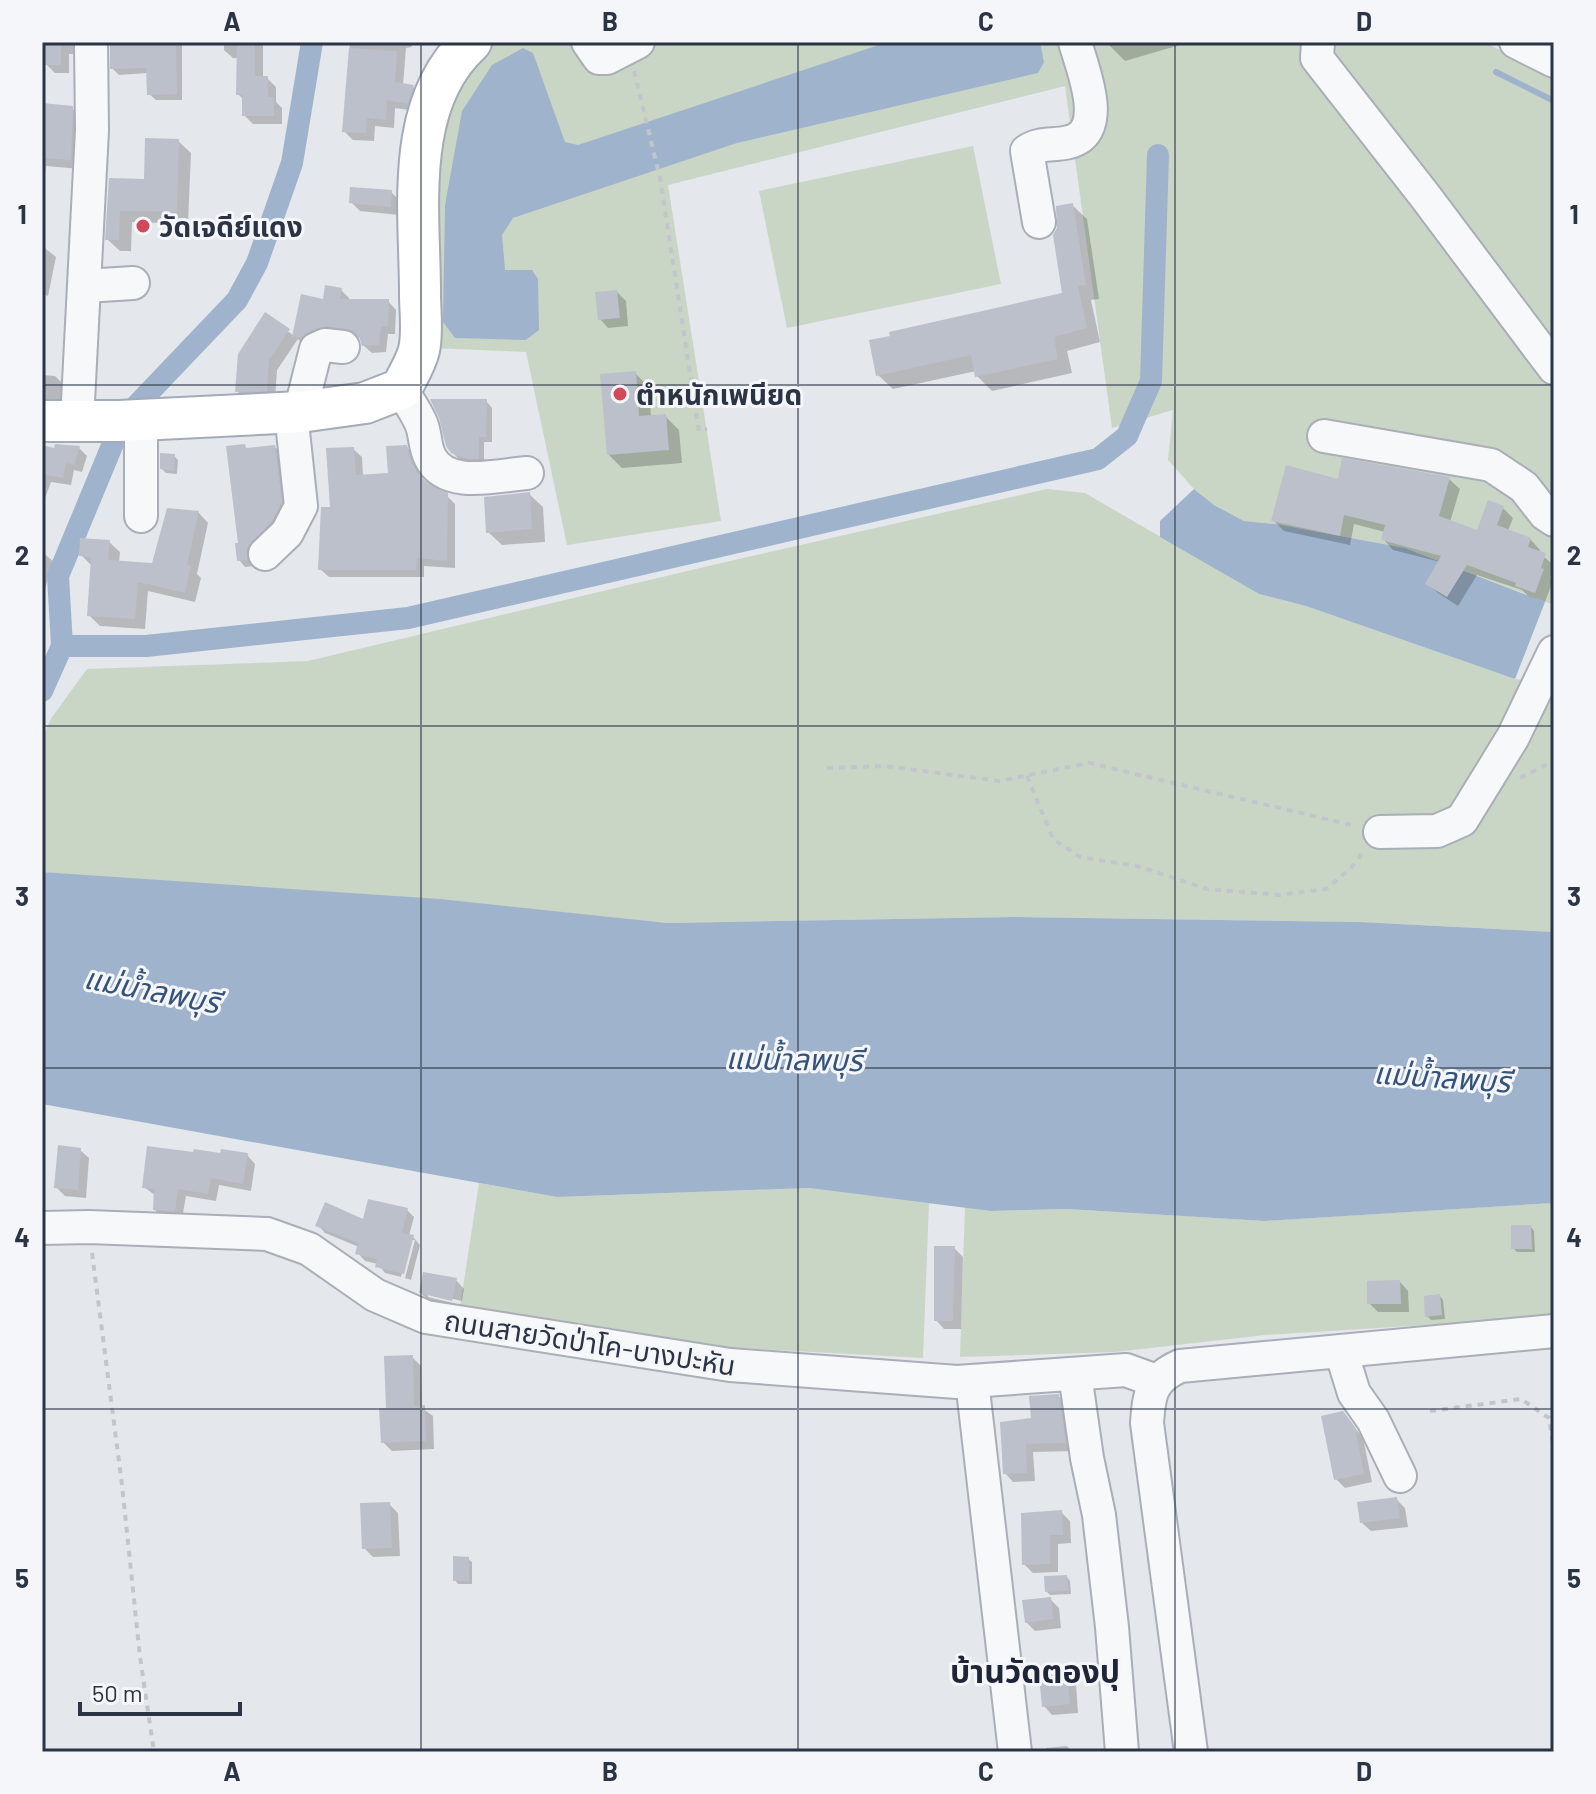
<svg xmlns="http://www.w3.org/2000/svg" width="1596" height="1794" viewBox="0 0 1596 1794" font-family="Barlow,'Noto Sans Thai',sans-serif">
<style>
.green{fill:#c9d6c5}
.water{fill:#9fb4cc}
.shadow{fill:#0003}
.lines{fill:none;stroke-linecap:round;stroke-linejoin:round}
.stream{stroke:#9fb4cc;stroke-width:6}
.canal{stroke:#9fb4cc;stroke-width:22}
.building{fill:#bbc0ca}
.minor-casing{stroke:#a9aeb7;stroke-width:36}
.major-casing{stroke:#a3abb8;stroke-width:44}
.path{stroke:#c2c5cb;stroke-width:4;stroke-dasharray:6 6;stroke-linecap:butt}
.minor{stroke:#f7f8fa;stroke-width:32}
.major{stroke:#fff;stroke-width:40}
.grid{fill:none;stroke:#2b3445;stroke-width:2;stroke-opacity:0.55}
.poi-dot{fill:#d1495b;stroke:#f4f6f9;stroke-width:3}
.labels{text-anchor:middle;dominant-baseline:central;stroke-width:6;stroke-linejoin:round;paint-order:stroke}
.poi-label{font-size:28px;font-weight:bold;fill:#2b3445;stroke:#f4f6f9;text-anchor:start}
.street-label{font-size:28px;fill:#2b3445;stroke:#f4f6f9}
.water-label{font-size:30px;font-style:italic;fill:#34527a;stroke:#f4f6f9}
.quarter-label{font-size:32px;font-weight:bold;fill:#1d2536;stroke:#f4f6f9}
.neatline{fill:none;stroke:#2b3445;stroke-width:3}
.grid-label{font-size:26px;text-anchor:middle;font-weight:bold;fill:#2b3445}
</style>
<rect width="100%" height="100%" fill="#e4e7ec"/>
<g class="green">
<path d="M489 42H1484L1554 78V605L1405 548 1276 524 1244 521 1214 505 1194 489 1168 460 1173 410 1112 428 1065 86 668 185 721 521 567 545 526 352 430 348 440 109Z"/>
<path d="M973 146 1001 284 787 328 759 191Z"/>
<path d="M1047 489 1085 493 1259 594 1306 606 1515 679 1554 683V932L1360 922 1014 917 667 923 42 872V738L52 717 87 669 308 661 717 564Z"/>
<path d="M479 1183 557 1197 809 1188 929 1203 923 1358 722 1347 460 1307Z"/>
<path d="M1554 1203V1317L1265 1335 1115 1352 960 1357 965 1207 991 1211 1067 1209 1264 1221Z"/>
</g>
<g class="water">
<path d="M888 42H1040L1044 62 1038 73 737 143 513 218 502 235 505 270H532L538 279 539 330 526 340 455 338 443 322 445 205 462 111 492 65 523 48 533 53 565 142 578 145Z"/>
<path d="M1194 489 1214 505 1244 521 1276 524 1405 548 1545 602 1515 679 1306 606 1259 594 1160 537V521Z"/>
<path d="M42 872 440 899 667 923 1014 917 1360 922 1554 932V1203L1264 1221 1067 1209 991 1211 809 1188 557 1197 42 1104Z"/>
</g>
<g class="shadow">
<path d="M43 42H84L81 54H69V73H55L46 64V49Z"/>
<path d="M112 42H182V100H156L149 94 148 73 119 75 112 68Z"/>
<path d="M224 42H263V78H267L276 87V102L282 108V124H253L244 115V100L238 94V58H233L224 50Z"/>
<path d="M350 42H411L412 47 406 48 403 85 413 87 422 96 417 111 395 108 394 128 375 126 374 141 353 140 344 131Z"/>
<path d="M1106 42H1190L1125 61Z"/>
<path d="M42 105 72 108 81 117 80 169 46 166 42 196Z"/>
<path d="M178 141 191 153 188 224 132 222 131 251H120L107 239 110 180 146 181Z"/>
<path d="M391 192 400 201 399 215 360 211 351 202Z"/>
<path d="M1072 205 1087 219 1099 299 1091 300 1100 342 1067 351 1072 373 992 391 977 376 976 371 893 389 878 375 1064 295Z"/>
<path d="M42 246 56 257 48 296 42 294Z"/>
<path d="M341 290 349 298 348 301H388L396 310 395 334H388L386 352 372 353 363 345 362 338 336 333 303 344 298 339 277 370 275 399 246 400 237 391 266 315 294 336Z"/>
<path d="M617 292 626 301 628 326 608 328 600 319Z"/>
<path d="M635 373 649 387 651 417 665 416 679 430 682 463 622 468 608 454Z"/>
<path d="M42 375 55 376 64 385V402L42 400Z"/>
<path d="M486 401 492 408V442H484V464H471L459 459 452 452Z"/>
<path d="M244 446 248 450 275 447 281 453 287 510 253 555V566L245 567 239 560Z"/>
<path d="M42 447 56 451 79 448 87 456 82 472 74 470 71 485 51 482 42 506Z"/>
<path d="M406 447 415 455 420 475 426 483 446 495 455 504V568L424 566V577H329L320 569 332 509 353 449 362 457 363 476 390 475Z"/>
<path d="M174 456 178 460 177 474 166 473 162 469Z"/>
<path d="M1343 461 1449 479 1460 489 1450 522 1479 532 1502 507 1513 518 1508 531 1530 539 1540 550 1539 553 1554 565 1550 578 1553 581 1545 602 1528 596 1522 590 1477 575 1458 606 1438 593 1427 583 1440 562 1393 550 1383 539 1385 532 1354 524 1350 545 1284 531 1273 520 1340 482Z"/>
<path d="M529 494 543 507 545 542 502 545 488 532Z"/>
<path d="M198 512 208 523 197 574 201 578 195 602 148 591 145 629 100 626 89 615 93 567 81 555 109 542 120 552 119 563 154 565Z"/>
<path d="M42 552 53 561 42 600Z"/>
<path d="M80 1150 89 1158 86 1198 65 1196 56 1187Z"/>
<path d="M195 1154 247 1155 255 1164 251 1191 219 1185 216 1201 186 1196 182 1219 163 1218 155 1210 156 1196 144 1187Z"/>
<path d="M407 1210 414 1217 409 1236 413 1237 420 1245 411 1280 405 1278 415 1240H410L401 1277 385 1273 378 1264 365 1261 358 1253 359 1247 325 1233 318 1225 365 1222Z"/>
<path d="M1531 1227 1534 1231 1535 1252H1517L1513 1248Z"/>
<path d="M954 1248 963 1257 961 1329H944L936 1320Z"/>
<path d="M456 1280 464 1289 462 1301 428 1293V1297L461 1305V1308L430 1302 421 1293Z"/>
<path d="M1400 1282 1408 1291 1409 1312H1378L1369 1303Z"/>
<path d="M1440 1296 1443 1300 1445 1319 1431 1320 1427 1316Z"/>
<path d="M412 1357 421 1366 422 1408 433 1416 434 1449 392 1451 383 1442 388 1409Z"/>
<path d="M1058 1396 1066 1404 1073 1451 1033 1452 1035 1481 1013 1482 1005 1473 1033 1420Z"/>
<path d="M1343 1413 1363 1438 1372 1482 1345 1488 1336 1479Z"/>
<path d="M1396 1499 1405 1508 1408 1527 1371 1531 1362 1523Z"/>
<path d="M389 1504 398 1513 400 1556 373 1557 364 1548Z"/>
<path d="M1061 1512 1070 1521 1071 1543 1058 1544V1572L1033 1573 1024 1564Z"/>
<path d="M468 1559 472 1562V1584H458L455 1580Z"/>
<path d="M1067 1577 1070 1581 1071 1594 1050 1595 1047 1592Z"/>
<path d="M1050 1599 1059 1608 1061 1628 1035 1631 1026 1622Z"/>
<path d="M1067 1675 1076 1684 1078 1713 1052 1715 1044 1706Z"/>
<path d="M1067 1746 1072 1752H1046V1748Z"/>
</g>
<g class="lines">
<path class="stream" d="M1496 72 1554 101"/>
<g class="canal">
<path d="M133 409 237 300 257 263 292 163 312 42"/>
<path d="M62 646H146L408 618 1098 459 1127 436 1151 381 1158 155"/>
<path d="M42 691 62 646 58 576 114 441"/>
</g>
</g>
<g class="building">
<rect x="44" y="42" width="17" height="23"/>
<path d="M110 42 176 43 177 94 147 95 146 68 110 69Z"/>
<path d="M237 42H255V76H268V97H274V116H242V95H236Z"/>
<path d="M349 48 397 51 395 82 414 85 408 104 387 100 386 120 367 118 366 133 342 132Z"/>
<path d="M42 103 73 106 71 160 42 158Z"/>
<path d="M145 138 179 139 177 212 120 211 119 240H105L109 178 144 179Z"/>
<path d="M350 187 392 190 391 207 349 203Z"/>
<path d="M1073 203 1086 285 1078 286 1087 328 1054 337 1058 359 975 377 971 355 876 376 869 340 890 336 889 332 1062 293 1053 235 1057 228 1056 206Z"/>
<path d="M325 285 342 288 340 299H389L388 326H381L379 345 362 346 360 339 354 331 327 326 308 332 301 338 292 337 301 294 323 299Z"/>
<path d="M617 290 620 318 598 320 595 292Z"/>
<path d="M265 312 290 329 269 360 267 391 235 392 238 354Z"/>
<path d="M636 371 639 416 666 414 669 450 607 455 600 374Z"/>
<path d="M430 399H487L486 437H479V459L463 458 451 453 446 446 439 418Z"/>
<path d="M55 444 80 446 74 465 66 463 63 478 42 474V445L54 448Z"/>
<path d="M245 444 246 448 275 445 282 502 272 521 247 548V560L237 561 235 543H238L226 446Z"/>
<path d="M407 445 413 465 422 479 448 493 447 561 417 558 416 570H318L321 507H330L326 448 354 447 356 475 388 473 386 446Z"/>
<path d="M160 453 175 454 174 471 160 469Z"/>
<path d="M1342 458 1450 477 1439 516 1477 530 1488 500 1504 506 1497 525 1531 538 1528 547 1546 553 1541 568 1544 569 1535 593 1515 586 1516 583 1467 565 1447 597 1425 584 1441 556 1381 540 1385 525 1344 515 1340 536 1271 521 1286 465 1338 479Z"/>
<path d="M530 492 532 529 486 533 484 497Z"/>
<path d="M167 508 199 511 187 565 191 566 185 593 138 582 135 619 87 616 91 557 79 556 80 538 110 540 108 560 152 563Z"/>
<path d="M58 1145 81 1148 78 1190 54 1188Z"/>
<path d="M147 1146 193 1152 194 1149 220 1153 221 1149 248 1153 243 1184 211 1178 208 1194 178 1189 175 1211 153 1210 154 1189 142 1188Z"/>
<path d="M368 1199 408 1208 402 1233 414 1235 404 1274 375 1267 377 1259 355 1254 358 1243 315 1226 325 1202 363 1219Z"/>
<path d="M1511 1225H1531L1532 1249H1511Z"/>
<path d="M934 1246H955L953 1321H934Z"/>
<path d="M423 1272 457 1278 452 1301 419 1293Z"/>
<path d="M1400 1280 1401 1304H1367V1281Z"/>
<path d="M1440 1294 1442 1315 1425 1317 1424 1296Z"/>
<path d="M413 1355 414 1406 425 1405 426 1441 381 1443 379 1408H386L384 1356Z"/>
<path d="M1059 1394 1066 1443 1026 1444 1027 1473 1003 1474 1000 1422 1031 1418 1029 1396Z"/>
<path d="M1343 1411 1355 1427 1364 1474 1334 1480 1321 1416Z"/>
<path d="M1397 1497 1400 1518 1360 1523 1357 1502Z"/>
<path d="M390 1502 392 1548 362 1549 360 1503Z"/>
<path d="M1062 1510 1063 1535H1050V1564L1022 1565 1021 1513Z"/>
<path d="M453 1556 469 1557V1581H453Z"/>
<path d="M1067 1575 1068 1591 1045 1592 1044 1576Z"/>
<path d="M1051 1597 1053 1619 1025 1623 1022 1600Z"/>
<path d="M1067 1673 1070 1704 1042 1707 1039 1676Z"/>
</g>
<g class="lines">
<g class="minor-casing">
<g id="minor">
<path d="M588 42 599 58H607L638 42"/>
<path d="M1318 42 1317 58 1425 196 1554 368"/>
<path d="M1516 42 1554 61"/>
<path d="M1039 222 1027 151C1040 142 1055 146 1069 142 1110 132 1082 68 1075 42"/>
<path d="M85 286 133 283"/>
<path d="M401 389C407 399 415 410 420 421 426 432 424 446 430 457 446 490 498 475 527 473"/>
<path d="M300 412 316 349 325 345 343 347"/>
<path d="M141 419V516"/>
<path d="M77 421 92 130 91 42"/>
<path d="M1324 436 1491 465 1524 487 1545 514 1554 520"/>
<path d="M265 554 287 533 301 506 291 413"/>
<path d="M1380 832 1437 831 1462 820 1513 737 1554 652"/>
<path d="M42 1228 89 1227 267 1234 309 1249 375 1295 426 1317 730 1365 957 1382 1126 1370 1156 1381"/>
<path d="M1341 1351 1354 1393 1373 1420 1400 1476"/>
<path d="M1075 1374 1087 1458 1099 1515 1112 1627 1122 1752"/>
<path d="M972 1381 1015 1752"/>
<path d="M1191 1752 1147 1423C1149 1394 1151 1379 1180 1366L1554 1331"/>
</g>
</g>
<g class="major-casing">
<path id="major" d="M42 421H119L300 412 365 403 401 389C407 377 416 363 419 350 423 333 420 311 420 294 420 211 403 104 471 42"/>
</g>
<g class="path">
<path d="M634 71 660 178 699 431 707 429"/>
<path d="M827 768 885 766 999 781 1089 763 1356 826"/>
<path d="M1027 776 1053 839 1080 857 1137 866 1207 889 1280 895 1326 889 1351 868 1364 851"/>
<path d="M1520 778 1554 761"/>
<path d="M92 1253 122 1485 140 1657 154 1752"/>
<path d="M1430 1411 1521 1399 1549 1418 1554 1449"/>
</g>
<use href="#minor" class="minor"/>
<use href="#major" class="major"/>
</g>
<path class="grid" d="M421 42V1752M798 42V1752M1175 42V1752M42 385H1554M42 726H1554M42 1068H1554M42 1409H1554"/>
<g class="poi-dot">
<circle cx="143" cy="226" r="8"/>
<circle cx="620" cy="394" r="8"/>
</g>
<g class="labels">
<g class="poi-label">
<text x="159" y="226">วัดเจดีย์แดง</text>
<text x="636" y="394">ตำหนักเพนียด</text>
</g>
<g class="street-label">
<text transform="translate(590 1342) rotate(9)">ถนนสายวัดป่าโค-บางปะหัน</text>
</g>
<g class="water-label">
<text transform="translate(152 989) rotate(11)">แม่น้ำลพบุรี</text>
<text transform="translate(794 1058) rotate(1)">แม่น้ำลพบุรี</text>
<text transform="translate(1442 1076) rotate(4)">แม่น้ำลพบุรี</text>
</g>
<g class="quarter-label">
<text x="1035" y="1670">บ้านวัดตองปุ</text>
</g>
</g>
<rect width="1596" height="1794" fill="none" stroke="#f4f6f9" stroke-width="88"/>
<path d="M80 1702v12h160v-12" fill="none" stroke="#2b3445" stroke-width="4"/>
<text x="92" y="1702" font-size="24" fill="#2b3445" stroke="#f4f6f9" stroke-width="6" paint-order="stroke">50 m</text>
<rect x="44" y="44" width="1508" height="1706" class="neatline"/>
<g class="grid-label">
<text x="232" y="31">A</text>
<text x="610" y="31">B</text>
<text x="986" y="31">C</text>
<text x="1364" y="31">D</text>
<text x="22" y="224">1</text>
<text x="1574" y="224">1</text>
<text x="22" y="565">2</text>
<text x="1574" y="565">2</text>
<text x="22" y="906">3</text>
<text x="1574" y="906">3</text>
<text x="22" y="1247">4</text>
<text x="1574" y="1247">4</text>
<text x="22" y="1588">5</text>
<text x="1574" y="1588">5</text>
<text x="232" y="1781">A</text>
<text x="610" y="1781">B</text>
<text x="986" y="1781">C</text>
<text x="1364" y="1781">D</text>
</g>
</svg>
